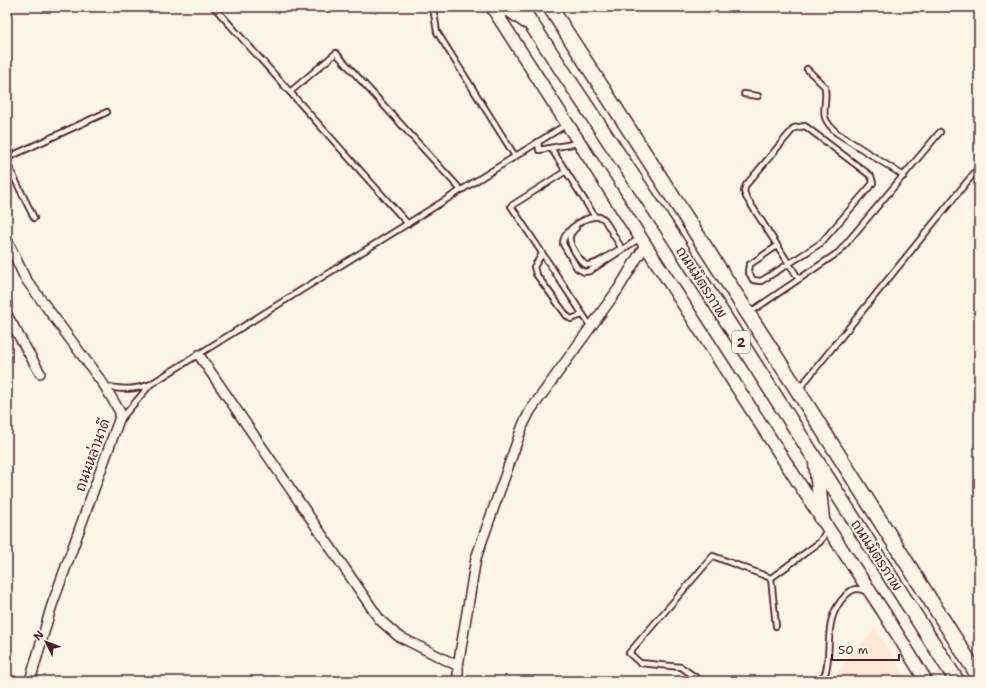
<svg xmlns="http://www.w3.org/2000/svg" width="986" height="688" viewBox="0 0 986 688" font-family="'Shantell Sans','Playpen Sans Thai',sans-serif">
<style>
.built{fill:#fde7d7}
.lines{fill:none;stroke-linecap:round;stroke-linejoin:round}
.service-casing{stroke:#4a1f2b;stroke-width:8}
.minor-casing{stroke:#4a1f2b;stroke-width:12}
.secondary-casing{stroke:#4a1f2b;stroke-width:15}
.primary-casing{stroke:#4a1f2b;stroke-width:17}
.service{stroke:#fcf5e5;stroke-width:4.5}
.minor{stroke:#fcf5e5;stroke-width:9}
.secondary{stroke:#fcf5e5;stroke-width:12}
.primary{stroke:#fcf5e5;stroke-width:14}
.labels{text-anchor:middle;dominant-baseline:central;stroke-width:4;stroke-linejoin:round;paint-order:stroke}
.shield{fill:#fcf5e5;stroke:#7f5f63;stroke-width:1}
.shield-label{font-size:13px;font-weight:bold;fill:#4a1f2b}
.street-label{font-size:14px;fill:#4a1f2b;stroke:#fcf5e5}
</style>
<rect width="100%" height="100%" fill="#fcf5e5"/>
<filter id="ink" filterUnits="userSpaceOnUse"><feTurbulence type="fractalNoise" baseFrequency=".025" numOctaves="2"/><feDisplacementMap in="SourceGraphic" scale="8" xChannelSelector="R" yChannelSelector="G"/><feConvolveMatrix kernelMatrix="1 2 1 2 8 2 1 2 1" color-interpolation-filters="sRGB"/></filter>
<g filter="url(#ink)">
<path class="built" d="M875 629 908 681 906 678 900 681H830Z"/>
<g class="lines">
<g class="service-casing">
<g id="service">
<path d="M214 7 408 224"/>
<path d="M433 7 437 32 515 156"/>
<path d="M807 69 825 87C828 110 816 114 837 133L904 176"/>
<path d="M290 92 336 53 461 190"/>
<path d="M744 94 758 96"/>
<path d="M538 142 539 150 578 143"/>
<path d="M551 148 594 215"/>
<path d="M7 158 107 112"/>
<path d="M7 163 34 218"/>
<path d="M566 171 511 206 591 327"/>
<path d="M576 228C574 230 571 233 570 236 568 244 580 261 586 265 598 266 609 253 621 249"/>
<path d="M777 246 749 265 748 271 753 280 761 281C781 269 801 256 821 243L873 183 871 176 805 126 794 128 746 185 744 191 746 197C764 224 781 252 799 279"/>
<path d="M622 249 604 219C592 210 562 230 563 244L577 268 584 272 590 271 640 238"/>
<path d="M542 254 534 267 536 274 567 316 571 319 582 315"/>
<path d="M749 313 839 252 940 132"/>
<path d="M105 386C122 390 134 390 151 384L567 124"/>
<path d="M799 389 979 167"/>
<path d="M121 419 150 385"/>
<path d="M771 578 776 626"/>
<path d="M701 681 681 667 640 663 629 653 713 556 771 578 820 542 827 530"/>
<path d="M819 681C822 678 825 675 826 671 832 643 823 618 846 595 852 589 857 587 865 591"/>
</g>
</g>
<g class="minor-casing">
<g id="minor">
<path d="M7 240 25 278 104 385 120 412V417L51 608 30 681"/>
<path d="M7 315 40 373"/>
<path d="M199 355 380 620 398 636 458 666"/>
<path d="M458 681V666L476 558 523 425 530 411 619 288 645 245"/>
</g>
</g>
<g class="secondary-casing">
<path id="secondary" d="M492 7 822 519 883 611 926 681"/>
</g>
<g class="primary-casing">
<g id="primary">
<path d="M504 7 512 11 526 21"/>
<path d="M520 7 674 238 957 681"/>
<path d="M550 7 798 391 979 677"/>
<path d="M816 462 822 519"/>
</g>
</g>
<use href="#service" class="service"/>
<use href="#minor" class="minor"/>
<use href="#secondary" class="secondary"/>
<use href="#primary" class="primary"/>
</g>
</g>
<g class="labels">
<rect class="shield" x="732" y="331" width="18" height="22" rx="3"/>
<g class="shield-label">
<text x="741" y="342">2</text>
</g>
<g class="street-label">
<text transform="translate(702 282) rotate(57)">ถนนมิตรภาพ</text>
<text transform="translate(92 455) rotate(-70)">ถนนหล่านาดี</text>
<text transform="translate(877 555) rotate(57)">ถนนมิตรภาพ</text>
</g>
</g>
<rect width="986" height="688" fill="none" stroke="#fcf5e5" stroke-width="24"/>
<rect x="12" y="12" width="962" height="664" fill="none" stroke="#4a1f2b" stroke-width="1.5" filter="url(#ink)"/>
<g transform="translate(46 642) rotate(312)" stroke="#fcf5e5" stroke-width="3" paint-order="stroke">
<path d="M0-3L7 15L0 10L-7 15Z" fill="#4a1f2b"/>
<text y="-6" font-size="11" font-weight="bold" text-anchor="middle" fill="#4a1f2b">N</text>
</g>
<path d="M832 654v6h67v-6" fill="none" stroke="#4a1f2b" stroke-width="2"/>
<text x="838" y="654" font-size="12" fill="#4a1f2b" stroke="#fcf5e5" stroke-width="3" paint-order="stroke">50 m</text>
</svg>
